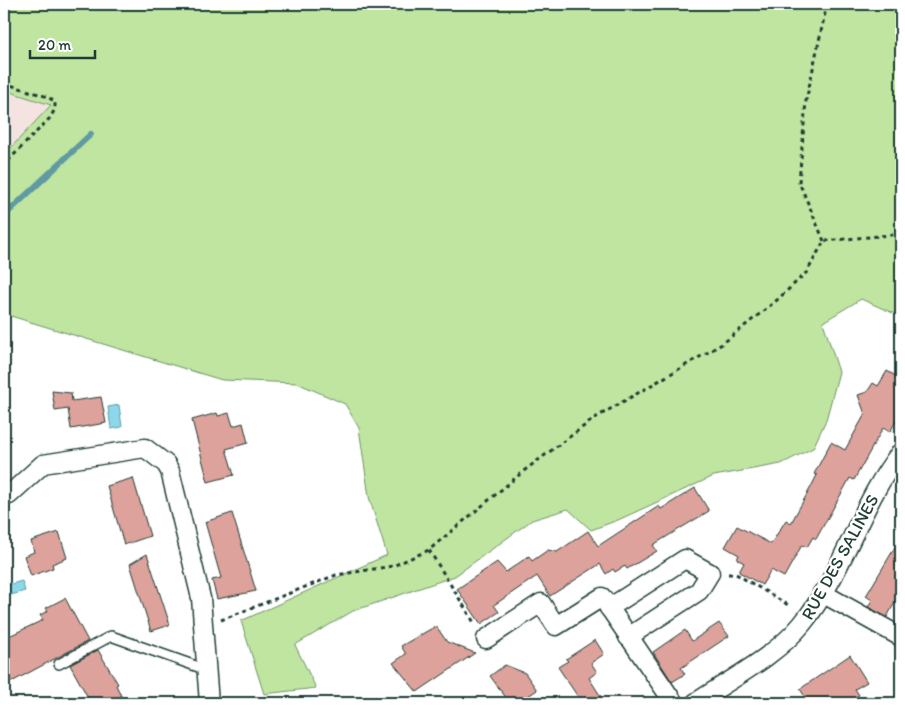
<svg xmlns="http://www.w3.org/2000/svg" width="905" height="707" viewBox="0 0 905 707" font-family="Itim,sans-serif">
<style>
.built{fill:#f4e3e1}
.green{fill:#bfe5a0;stroke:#6f916a}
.water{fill:#8cd8eb;stroke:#609aa2}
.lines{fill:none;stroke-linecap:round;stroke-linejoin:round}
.stream{stroke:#609aa2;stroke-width:6}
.building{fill:#dca29b;stroke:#1f3d34}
.lane-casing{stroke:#1f3d34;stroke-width:12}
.street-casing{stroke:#1f3d34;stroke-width:21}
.path{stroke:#1f3d34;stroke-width:3;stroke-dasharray:4 4;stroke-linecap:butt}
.lane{stroke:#fff;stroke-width:9}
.street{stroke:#fff;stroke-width:18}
.labels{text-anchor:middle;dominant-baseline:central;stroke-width:4.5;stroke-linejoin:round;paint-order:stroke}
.street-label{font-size:18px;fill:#1f3d34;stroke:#fff}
</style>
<rect width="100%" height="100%" fill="#fff"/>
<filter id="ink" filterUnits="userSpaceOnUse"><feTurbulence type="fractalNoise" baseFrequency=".02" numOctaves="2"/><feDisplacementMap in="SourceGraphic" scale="10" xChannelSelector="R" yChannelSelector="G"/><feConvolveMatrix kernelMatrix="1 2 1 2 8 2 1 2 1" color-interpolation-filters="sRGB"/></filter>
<g filter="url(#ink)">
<path class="built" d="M4 90 52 105 4 155Z"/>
<path class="green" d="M4 4H901V312L895 314 861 299 823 322 839 372 826 420 813 448 781 464 714 476 618 520 591 530 568 509 532 520 455 576 353 611 295 645 316 688 264 694 241 621 387 555 369 497 359 428 345 404 297 383 222 380 4 314V155L51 105 4 90Z"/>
<g class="water">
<path d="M119 405 122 427 111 429 108 407Z"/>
<path d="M22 581 25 591 4 597V586Z"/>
</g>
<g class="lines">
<path class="stream" d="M4 216 91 134"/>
</g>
<g class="building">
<path d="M887 371 901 379V412L890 432 883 428 854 480 850 478 816 539 813 537 807 547 802 545 784 577 771 570 762 585 739 572 744 563 737 559 739 555 725 547 737 526 771 544 786 520 791 523 811 487 817 475 814 474 831 442 845 450 865 414 858 395 867 392 873 383 878 386Z"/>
<path d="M52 391 71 393 72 401 101 397 106 423 71 429 68 409 55 411Z"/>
<path d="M217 413 218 416 229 413 233 426 243 423 248 443 226 449 234 475 208 482 192 420Z"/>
<path d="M133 478 150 536 124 545 107 486Z"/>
<path d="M695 488 709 511 653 545 657 551 627 569 625 566 615 572 613 569 606 574 600 564 550 596 537 576 494 605 499 612 481 624 457 589 497 562 506 572 529 556 532 561 548 550 557 552 588 531 598 546 659 506 661 509Z"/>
<path d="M232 513 256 591 217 599 212 580 221 578 205 522Z"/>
<path d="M59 532 67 558 52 564 53 568 31 576 24 556 34 552 31 541Z"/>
<path d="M901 537V591L887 617 868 607 872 600 866 596Z"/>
<path d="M147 554 170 625 151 631 130 564Z"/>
<path d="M65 598 88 641 4 686V633L7 637 43 620 40 615 48 611 46 608Z"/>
<path d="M719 623 729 636 681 668 685 674 672 682 653 652 685 630 692 641Z"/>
<path d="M436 626 447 642 475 653 417 692 393 663 406 654 401 646Z"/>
<path d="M595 640 604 654 591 663 597 672 589 678 605 703H582L558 667 568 661 566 659Z"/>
<path d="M98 650 118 684 116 685 122 698 112 703H91L70 665Z"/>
<path d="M850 655 867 682 855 689 859 695 846 703H809L800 689Z"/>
<path d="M505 665 525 673 537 690 518 703H510L490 676Z"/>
</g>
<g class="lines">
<g class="lane-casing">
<path id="lane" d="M59 664 111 636 207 670"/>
</g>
<g class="street-casing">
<g id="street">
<path d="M9 495 43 464 145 448 166 464 170 471 201 598 209 703"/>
<path d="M822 593 901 637"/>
<path d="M609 608 685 559 710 573 699 591 628 637"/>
<path d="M486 639 541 603 556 626 602 597 674 703"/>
<path d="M695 703C729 680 776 656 802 624 844 573 860 503 901 452"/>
</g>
</g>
<g class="path">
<path d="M4 83 48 97 55 102V109L50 118 4 165"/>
<path d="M824 241 799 182 806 101 827 4"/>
<path d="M429 550 475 624"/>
<path d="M728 574H736L790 606"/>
<path d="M221 620 336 575 393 566 429 550 525 470 595 418 722 344 777 300 807 272 824 241 901 234"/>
</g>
<use href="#lane" class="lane"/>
<use href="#street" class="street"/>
</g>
</g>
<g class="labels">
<g class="street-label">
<text transform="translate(840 557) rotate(-61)">RUE DES SALINES</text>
</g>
</g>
<rect width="905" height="707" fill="none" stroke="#fff" stroke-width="20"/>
<rect x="10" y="10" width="885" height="687" fill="none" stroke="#1f3d34" stroke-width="2" filter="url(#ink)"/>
<path d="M30 50v8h65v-8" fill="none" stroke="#1f3d34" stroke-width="2.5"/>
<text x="38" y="50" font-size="15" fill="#1f3d34" stroke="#ffffff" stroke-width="4" paint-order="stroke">20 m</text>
</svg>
